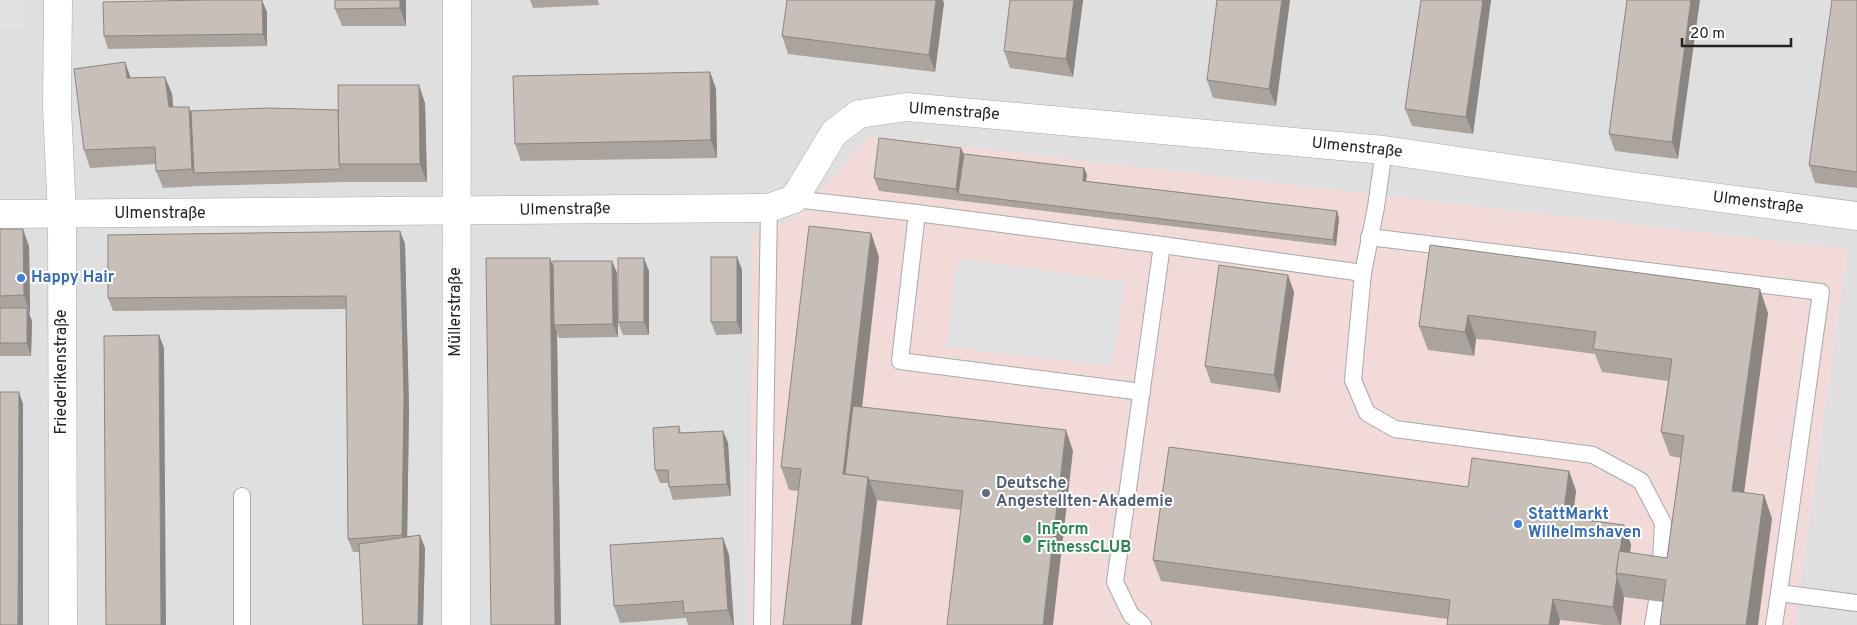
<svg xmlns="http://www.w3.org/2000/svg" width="1857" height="625" viewBox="0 0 1857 625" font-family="Overpass,sans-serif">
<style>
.residential{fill:#e0dfdf}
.commercial{fill:#f2dad9}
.parking{fill:#e2e2e2}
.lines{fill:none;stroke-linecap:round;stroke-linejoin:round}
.lane-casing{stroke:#a9a9a9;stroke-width:18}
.street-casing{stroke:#a9a9a9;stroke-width:29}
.lane{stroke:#fff;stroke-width:16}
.street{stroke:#fff;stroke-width:28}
.wall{fill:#aba49e}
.shaded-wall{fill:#8b8681}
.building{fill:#c7bfb8;stroke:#8b8681}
.shop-dot{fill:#3f7fe0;stroke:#fff;stroke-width:2}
.service-dot{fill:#5c6f8a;stroke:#fff;stroke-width:2}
.leisure-dot{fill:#2e9e5b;stroke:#fff;stroke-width:2}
.labels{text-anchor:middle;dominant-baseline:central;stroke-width:4;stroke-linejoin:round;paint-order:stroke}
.street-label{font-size:16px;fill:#222;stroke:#fff}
.shop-label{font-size:16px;font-weight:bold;fill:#366cbe;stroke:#fff;text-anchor:start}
.service-label{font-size:16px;font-weight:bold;fill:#4e5e75;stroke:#fff;text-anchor:start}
.leisure-label{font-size:16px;font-weight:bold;fill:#27864d;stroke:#fff;text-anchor:start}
</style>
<rect width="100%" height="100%" fill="#f2efe9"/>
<rect class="residential" x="0" y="0" width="1857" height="625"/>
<path class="commercial" d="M870 136 1848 249 1795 625H748L753 231 793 221Z"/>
<g class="parking">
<rect x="0" y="0" width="24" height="29"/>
<path d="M958 258 1125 282 1112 366 946 347Z"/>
</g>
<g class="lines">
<g class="lane-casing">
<g id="lane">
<path d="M1384 150 1376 207 1363 273 1353 380 1367 413 1395 429 1593 455 1641 481 1663 523 1660 579"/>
<path d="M794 199 917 213 1162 245"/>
<path d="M917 213 900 361 1142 392"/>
<path d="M1369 237 1821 292 1779 593 1857 603"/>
<path d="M242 496V625"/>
<path d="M762 625 769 208"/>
<path d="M1143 625 1131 615 1115 582 1162 245 1363 273"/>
<path d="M1653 625 1657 601"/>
<path d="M1774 625 1779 593"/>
</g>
</g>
<g class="street-casing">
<g id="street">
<path d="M58 0 57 108 62 214 63 625"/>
<path d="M0 214 769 208 794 199 834 133 859 114 907 107 1384 150 1630 186 1857 216"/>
<path d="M456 625 457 0"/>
</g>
</g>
<use href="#lane" class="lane"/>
<use href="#street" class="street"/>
</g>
<g class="wall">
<path d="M335 0H406V26H342L335 9Z"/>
<path d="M530 0H598L599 5 533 8Z"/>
<path d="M1083 0 1073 77 1010 68 1004 51Z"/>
<path d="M1217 0H1290L1276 106 1213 98 1207 80Z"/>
<path d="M1421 0H1491L1473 134 1412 126 1405 109Z"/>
<path d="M1627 0 1678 159 1615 151 1609 134Z"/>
<path d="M1857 0V188L1815 183 1809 165Z"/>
<path d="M944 3 935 72 788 54 782 36Z"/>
<path d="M267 12V46L108 49 104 36Z"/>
<path d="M125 62 131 78 165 77 172 94 173 107 191 111 338 110 425 103 427 182H345L198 186 163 188 156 171V164L90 168 84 150Z"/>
<path d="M710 72 716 89 717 158 521 161 515 144Z"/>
<path d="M961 148 964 154 1084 168 1087 175 1086 181 1337 211 1339 218 1336 246 879 191 874 178Z"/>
<path d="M0 229 29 246 30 313H29L32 321 31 356H0Z"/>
<path d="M400 231 405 244 409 409 407 537 425 548 423 625H363L360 552H353L348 539 346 309 113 311 108 298Z"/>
<path d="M871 233 879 257 862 407 1073 451 961 510 789 490 781 467Z"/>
<path d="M1430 245 1768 313 1744 493 1764 495 1772 519 1663 602 1624 597 1621 625H1603L1560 620 1559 625H1447L1448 619 1161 581 1153 560 1468 487 1569 471 1576 491 1573 518 1624 525 1631 545 1630 553 1667 558 1681 458 1670 456 1661 432 1668 381 1602 372 1595 354 1490 340 1476 339 1474 356 1428 350 1419 326Z"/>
<path d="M737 257 742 270V334L716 335 711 322Z"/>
<path d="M550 258 553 266 612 261 617 273 618 337 559 338 557 333 561 625Z"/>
<path d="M649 271V335H623L618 322Z"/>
<path d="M1294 292 1280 393 1211 383 1205 366Z"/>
<path d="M679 426 681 433 723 431 728 443 731 496 673 500 669 487 668 483H660L655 470Z"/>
<path d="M723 538 729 555 734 625H688L686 618 620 623 614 606Z"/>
</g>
<g class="shaded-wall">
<path d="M262 0 267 12V46L263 34Z"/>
<path d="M400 0H406V26L400 8Z"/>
<path d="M936 0H943L944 3 935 72 929 55Z"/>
<path d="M1074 0H1083L1073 77 1066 59Z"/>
<path d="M1282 0H1290L1276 106 1269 89Z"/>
<path d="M1483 0H1491L1473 134 1466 117Z"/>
<path d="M1691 0H1700L1678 159 1672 142Z"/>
<path d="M125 62 131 80 127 78Z"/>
<path d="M710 72 716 89 717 158 711 140Z"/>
<path d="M165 77 172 94 175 125 169 107Z"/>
<path d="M419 85 425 103 427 182 420 164Z"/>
<path d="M189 107 195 124 194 173 192 169Z"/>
<path d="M961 148 966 161 958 194 956 189Z"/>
<path d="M1084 168 1087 175 1085 188 1083 181Z"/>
<path d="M1337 211 1339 218 1336 246 1333 240Z"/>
<path d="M23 229 29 246 30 313 24 295Z"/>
<path d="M400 231 405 244 409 409 407 548 402 535Z"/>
<path d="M871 233 879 257 854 478 843 474Z"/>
<path d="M737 257 742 270V334L737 322Z"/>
<path d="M550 258 556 275 554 325 557 333 561 625H555Z"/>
<path d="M644 258 649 271V335L644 322Z"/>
<path d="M612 261 617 273 618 337 613 324Z"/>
<path d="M1288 275 1294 292 1280 393 1274 375Z"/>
<path d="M1760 289 1768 313 1741 515 1732 491Z"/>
<path d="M27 308 32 321 31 356 27 343Z"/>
<path d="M1468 315 1476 339 1474 356 1465 332Z"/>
<path d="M159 335 164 348 166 625H161Z"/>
<path d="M19 392 23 404V625H18Z"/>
<path d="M1066 430 1073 451 1053 625H1043Z"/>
<path d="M723 431 728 443 731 496 727 484Z"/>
<path d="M1569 471 1576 491 1570 537 1563 517Z"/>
<path d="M868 477 877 501 862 625H851Z"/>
<path d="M1764 495 1772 519 1758 625H1746Z"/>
<path d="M1624 525 1631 545 1627 575 1617 574Z"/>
<path d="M420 535 425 548 423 625H418Z"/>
<path d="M723 538 729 555 734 625H733L728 610Z"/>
<path d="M1617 577 1624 597 1621 625H1620L1613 607Z"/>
<path d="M1553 599 1560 620 1559 625H1549Z"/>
</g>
<g class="building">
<path d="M207 0H262L263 34 104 36 103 2Z"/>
<path d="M335 0H400V8L335 9Z"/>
<path d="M787 0H936L929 55 782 36Z"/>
<path d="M1010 0H1074L1066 59 1004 51Z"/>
<path d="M1217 0H1282L1269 89 1207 80Z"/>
<path d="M1421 0H1483L1466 117 1405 109Z"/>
<path d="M1627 0H1691L1672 142 1609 134Z"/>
<path d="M1832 0H1857V172L1809 165Z"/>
<path d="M125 62 127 78 165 77 169 107H189L192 169 156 171 155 147 84 150 74 69Z"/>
<path d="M710 72 711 140 515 144 513 76Z"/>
<path d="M338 85H419L420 164H339Z"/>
<path d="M268 108 338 110 339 164 341 169 194 173 191 111Z"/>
<path d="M879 138 961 148 956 189 874 178Z"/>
<path d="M964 154 1084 168 1083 181 1337 211 1333 240 958 194Z"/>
<path d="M809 226 871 233 843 474 868 477 851 625H783L801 469 781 467Z"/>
<path d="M0 229H23L24 295 0 296Z"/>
<path d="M400 231 404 397 402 535 348 539 346 296 108 298V235Z"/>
<path d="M1430 245 1760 289 1732 491 1764 495 1746 625H1660L1666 580 1616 573 1619 551 1667 558 1684 436 1661 432 1672 359 1593 349 1596 332 1482 317 1468 315 1465 332 1419 326Z"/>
<rect x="711" y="257" width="26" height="65"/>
<path d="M486 258H550L555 625H491Z"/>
<rect x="618" y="258" width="26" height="64"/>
<path d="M553 261H612L613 324 554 325Z"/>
<path d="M1219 265 1288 275 1274 375 1205 366Z"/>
<rect x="0" y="308" width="27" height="35"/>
<path d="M159 335 161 625H106L104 336Z"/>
<path d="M0 392H19L18 625H0Z"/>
<path d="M853 406 1066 430 1043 625H947L963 491 869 480 868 477 845 474Z"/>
<path d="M679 426V433L723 431 727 484 669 487 668 470H655L653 428Z"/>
<path d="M1169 447 1468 487 1472 458 1569 471 1563 517 1624 525 1620 551H1619L1616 573 1617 577 1613 607 1553 599 1549 625H1447L1450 600 1153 560Z"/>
<path d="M420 535 418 625H363L359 544Z"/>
<path d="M723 538 728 610 684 613 683 601 614 606 610 545Z"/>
</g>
<g class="shop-dot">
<circle cx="21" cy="278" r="5"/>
<circle cx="1518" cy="524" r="5"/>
</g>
<circle class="service-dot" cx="986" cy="493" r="5"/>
<circle class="leisure-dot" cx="1027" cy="539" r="5"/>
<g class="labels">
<g class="street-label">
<text transform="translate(954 112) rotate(4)">Ulmenstraße</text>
<text transform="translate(1357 148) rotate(6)">Ulmenstraße</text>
<text transform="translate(1758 203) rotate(7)">Ulmenstraße</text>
<text transform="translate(565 210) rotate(-1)">Ulmenstraße</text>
<text x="160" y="214">Ulmenstraße</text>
<text transform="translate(456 312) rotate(-90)">Müllerstraße</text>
<text transform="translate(62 372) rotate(-90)">Friederikenstraße</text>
</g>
<g class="shop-label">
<text x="31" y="278">Happy Hair</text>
<text x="1528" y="515">StattMarkt<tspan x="1528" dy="18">Wilhelmshaven</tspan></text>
</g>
<g class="service-label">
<text x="996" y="484">Deutsche<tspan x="996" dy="18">Angestellten-Akademie</tspan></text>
</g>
<g class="leisure-label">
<text x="1037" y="530">InForm<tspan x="1037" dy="18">FitnessCLUB</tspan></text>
</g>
</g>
<path d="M1682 38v8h109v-8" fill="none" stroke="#222222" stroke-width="2.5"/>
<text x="1690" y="38" font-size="15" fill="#222222" stroke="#ffffff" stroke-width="4" paint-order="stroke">20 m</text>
</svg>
